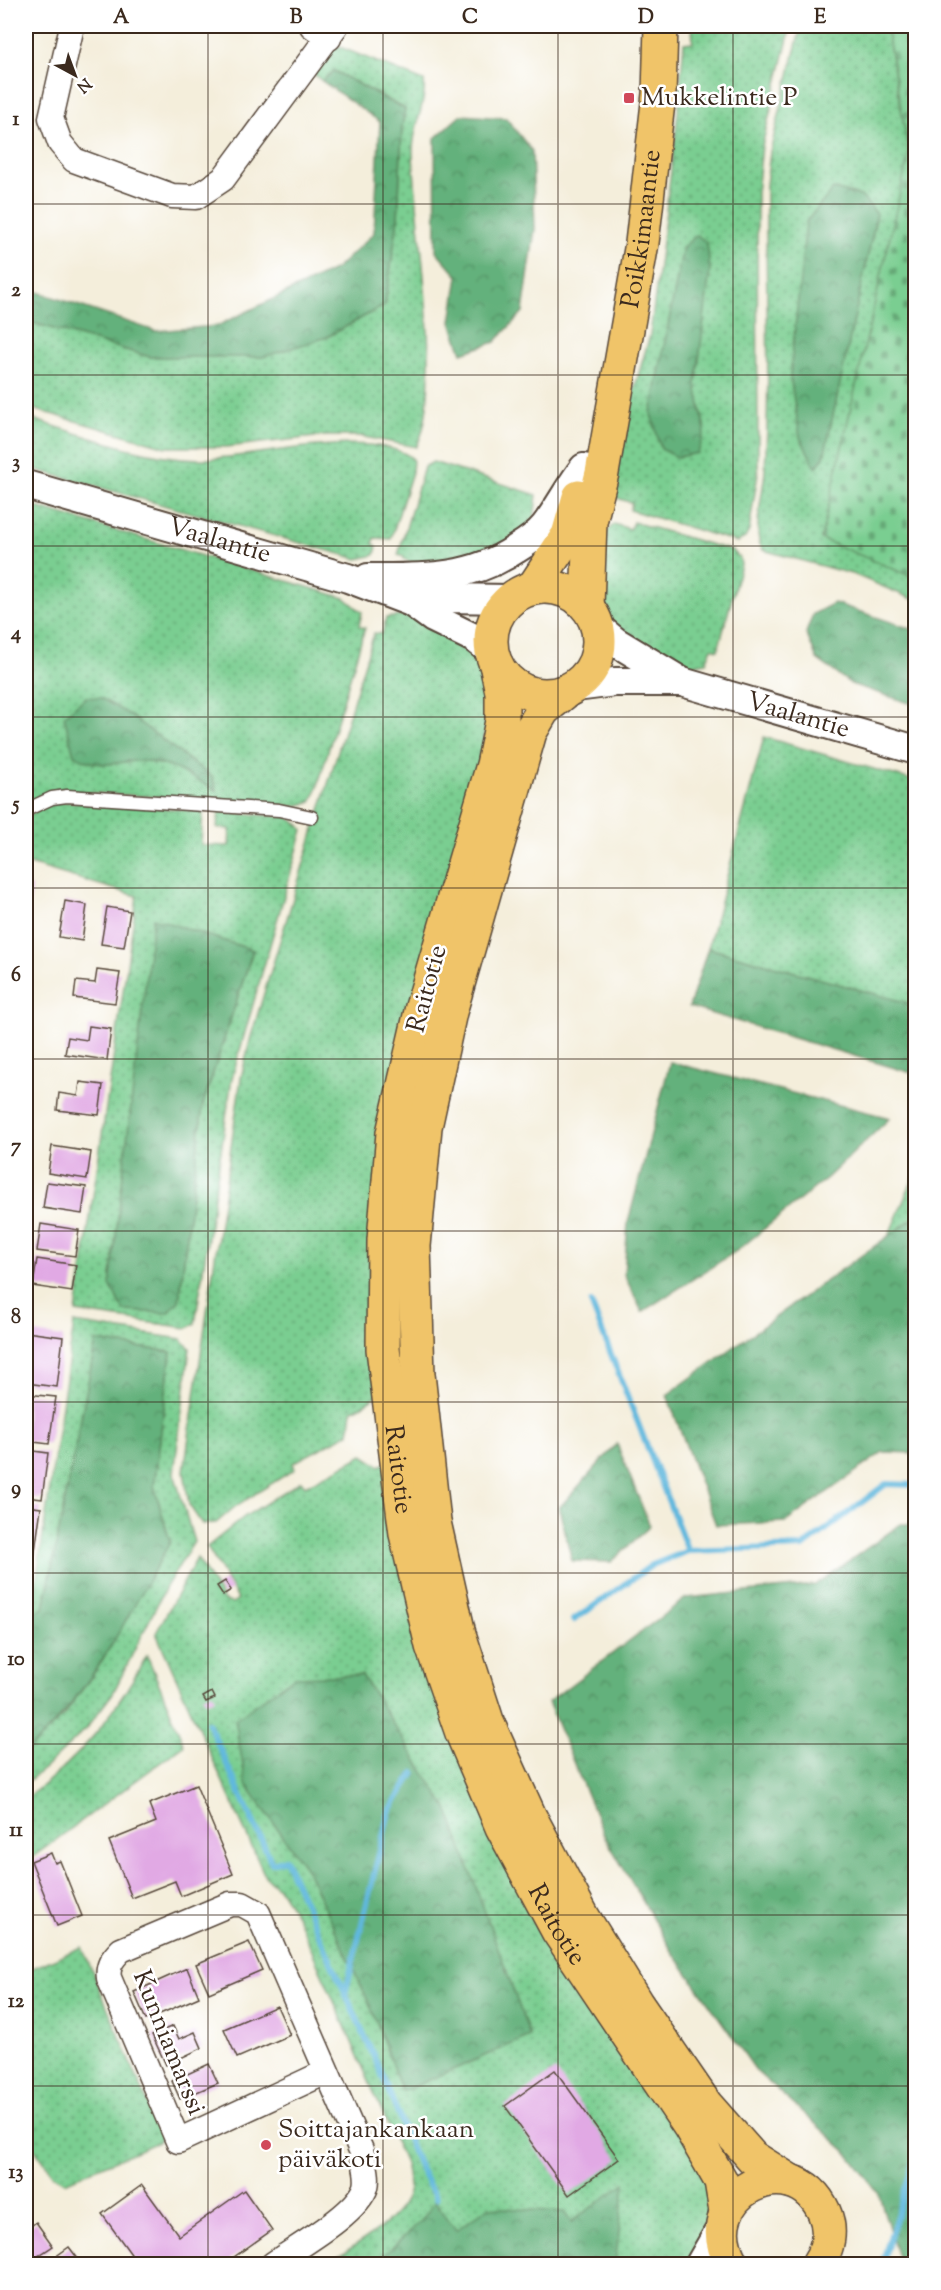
<svg xmlns="http://www.w3.org/2000/svg" width="941" height="2290" viewBox="0 0 941 2290" font-family="'Sorts Mill Goudy',serif">
<style>
.grass{fill:url(#grass-dots);stroke:#5a7c58;stroke-width:1.5;fill-rule:evenodd}
.forest{fill:url(#forest-crowns);stroke:#4f6e4c;stroke-width:1.5}
.cemetery{fill:url(#cemetery-stones);stroke:#5a7c58;stroke-width:1.5}
.lines{fill:none;stroke-linecap:round;stroke-linejoin:round}
.stream{stroke:#60b8dd;stroke-width:6}
.building{fill:#e1a9e4}
.service-casing{stroke:#57473a;stroke-width:15}
.minor-casing{stroke:#57473a;stroke-width:27}
.tertiary-casing{stroke:#57473a;stroke-width:32}
.primary-casing{stroke:#57473a;stroke-width:36}
.service{stroke:#fff;stroke-width:12}
.minor{stroke:#fff;stroke-width:24}
.tertiary{stroke:#fff;stroke-width:28}
.primary{stroke:#f0c469;stroke-width:33}
.grid{fill:none;stroke:#3b2a1e;stroke-width:1.5;stroke-opacity:0.55}
.poi-dot{fill:#d1495b;stroke:#fff;stroke-width:2}
.labels{text-anchor:middle;dominant-baseline:central;stroke-width:5;stroke-linejoin:round;paint-order:stroke}
.poi-label{font-size:26px;fill:#3b2a1e;stroke:#fff;text-anchor:start}
.street-label{font-size:26px;fill:#3b2a1e;stroke:#fff}
.neatline{fill:none;stroke:#3b2a1e;stroke-width:2}
.grid-label{font-size:20px;text-anchor:middle;font-weight:bold;fill:#3b2a1e}
</style>
<defs>
<pattern id="grass-dots" width="8" height="8" patternUnits="userSpaceOnUse" patternTransform="scale(1.5)"><rect width="8" height="8" fill="#7ace91"/><path d="M2 2h.1M6 6h.1" fill="none" stroke="#65a776" stroke-width="1.8" stroke-linecap="round"/></pattern>
<pattern id="forest-crowns" width="20" height="18" patternUnits="userSpaceOnUse" patternTransform="scale(1.5)"><rect width="20" height="18" fill="#63b17b"/><path d="M2 6a3 3 0 1 1 6 0M12 15a3 3 0 1 1 6 0" fill="none" stroke="#539064"/></pattern>
<pattern id="cemetery-stones" width="16" height="16" patternUnits="userSpaceOnUse" patternTransform="scale(1.5)"><rect width="16" height="16" fill="#7ace91"/><path d="M2 7V4a2 2 0 0 1 4 0v3zM10 15v-3a2 2 0 0 1 4 0v3z" fill="#65a776"/></pattern>
</defs>
<rect width="100%" height="100%" fill="#fff"/>
<filter id="ink" filterUnits="userSpaceOnUse"><feTurbulence type="fractalNoise" baseFrequency=".0167" numOctaves="2"/><feDisplacementMap in="SourceGraphic" scale="12" xChannelSelector="R" yChannelSelector="G"/><feConvolveMatrix kernelMatrix="1 2 1 2 8 2 1 2 1" color-interpolation-filters="sRGB"/></filter>
<filter id="wash" filterUnits="userSpaceOnUse"><feTurbulence type="fractalNoise" baseFrequency=".008" numOctaves="4" result="noise"/><feDisplacementMap in="SourceGraphic" scale="24" xChannelSelector="R" yChannelSelector="G"/><feGaussianBlur stdDeviation="1.35" result="paint"/><feColorMatrix in="noise" values="0 0 0 0 0 0 0 0 0 0 0 0 0 0 0 0 0 1.4 0 .05"/><feComposite in="paint" operator="in"/></filter>
<g filter="url(#wash)">
<rect width="100%" height="100%" fill="#f4eedb"/>
<g class="grass">
<path d="M692 26H791L762 146 757 193 758 473 749 531 745 538 737 542 630 510 632 503 617 498 609 477 650 335 676 132 684 43 693 42Z"/>
<path d="M801 26H886L900 104 915 109V205L821 538 915 578V600L855 575 763 550C751 534 764 491 765 470 771 375 765 280 766 185L770 152Z"/>
<path d="M335 45 424 81C427 101 412 130 413 153 415 218 446 397 416 447L359 436H324L226 447H166L26 407V321L150 357 327 337 385 305 398 219 402 127 405 109 334 71 322 81 310 71Z"/>
<path d="M26 417C81 434 141 458 200 459 249 459 374 426 413 459L412 472 391 539 375 538 373 544 377 546 375 555 358 559 26 467Z"/>
<path d="M433 462 537 495 534 520 500 549 420 567 404 559V557L398 555 424 467Z"/>
<path d="M26 504 345 598 362 612 359 626 365 628 315 795 311 802 295 806 67 791 50 793 26 804V723L34 703 26 698ZM128 714 212 777 217 790 172 767 150 762Z"/>
<path d="M633 522 733 551 740 558 741 565 718 650 712 648 706 662 687 666 676 662 614 625C595 602 599 570 598 541L614 524 630 529Z"/>
<path d="M407 615C450 638 476 644 491 694L380 1394 352 1411 349 1433 293 1463 295 1469 236 1506 216 1523 202 1524 189 1505 184 1471 241 1078 251 1036 374 633 382 634 386 618Z"/>
<path d="M764 737 915 781V1005L708 948Z"/>
<path d="M67 802 203 811 201 845 229 846 230 829 217 828 219 812 287 817 299 824 303 830 232 1078 195 1324 187 1328 76 1312 137 896 26 863V817L51 803ZM154 919 253 950 203 1104 179 1301Z"/>
<path d="M915 1174V1217L888 1237Z"/>
<path d="M74 1323 181 1339 190 1348 174 1473 194 1542 167 1585 113 1693 86 1729 45 1768 26 1783V1752L64 1715 99 1666 170 1542 154 1486 171 1352 96 1342 44 1608 26 1615V1605L33 1603Z"/>
<path d="M363 1455 380 1466 386 1463 719 2211 687 2264H326C350 2248 407 2218 409 2187 409 2180 406 2171 405 2164L298 1919 282 1892 265 1876 156 1633 197 1558 224 1601 232 1603 238 1599 207 1547 244 1517 301 1481 305 1486Z"/>
<path d="M147 1655 184 1745 26 1862V1798C83 1757 113 1716 147 1655Z"/>
<path d="M82 1947 162 2137 158 2142 65 2182 53 2175 26 2136V1971Z"/>
</g>
<g class="forest">
<path d="M334 71 405 109 402 127 398 219 385 305 327 337 263 357H150L26 321V288L155 331 217 326 336 269 374 233 380 122 322 81Z"/>
<path d="M461 115 506 118 532 151 535 229 523 312 495 342 462 353 451 322 458 276 436 251 435 138Z"/>
<path d="M833 189 861 196 877 214 824 457 816 468 800 437 790 376 806 222Z"/>
<path d="M697 235 707 243 710 270 696 385 705 430 698 453 677 457 661 449 651 414 683 247Z"/>
<path d="M834 603 915 630V705L851 684 817 659 806 633 813 614Z"/>
<path d="M86 697 101 698 128 714 212 777 217 791C197 780 176 766 152 762 120 756 109 774 74 755L64 716Z"/>
<path d="M153 918 253 950 203 1104 179 1301 168 1313 124 1311 110 1285Z"/>
<path d="M708 948 915 1005V1074L689 1007Z"/>
<path d="M670 1062 890 1118 827 1178 738 1250 642 1312 624 1274 628 1222Z"/>
<path d="M915 1217V1453L883 1452 786 1522 716 1525 667 1395Z"/>
<path d="M96 1341 171 1352 154 1486 170 1542C128 1616 90 1695 26 1752V1615L44 1608Z"/>
<path d="M617 1444 650 1526 611 1562 572 1561 559 1508Z"/>
<path d="M901 1524H916L915 2264H900L878 2192 846 2151 757 2072 672 1951 604 1835 548 1702 686 1598 815 1585Z"/>
<path d="M362 1675 448 1810 530 2036 402 2092 370 2005 307 1870 246 1784 235 1719 294 1677Z"/>
<path d="M625 2183 615 2264H396L383 2256 422 2220 435 2201 456 2230 489 2207 564 2212 571 2222Z"/>
</g>
<path class="cemetery" d="M886 26H915V578L821 539 909 153Z"/>
<g class="lines">
<g class="stream">
<path d="M591 1303 688 1551"/>
<path d="M574 1620 652 1565 688 1551 803 1547 886 1484 916 1485"/>
<path d="M208 1723 272 1863 285 1859 380 2070 418 2164 436 2199"/>
<path d="M345 1994 389 1812 414 1773"/>
<path d="M882 2264 916 2154"/>
</g>
</g>
<g id="blocks">
<g class="building">
<path d="M26 886 32 887 27 921H26Z"/>
<path d="M65 901 87 905 82 941 59 937Z"/>
<path d="M107 907 130 911 124 947 101 944Z"/>
<path d="M26 963 32 964 27 999H26Z"/>
<path d="M97 970 120 973 115 1003 74 998 76 981 95 983Z"/>
<path d="M89 1026 111 1029 107 1060 65 1054 68 1037 87 1040Z"/>
<path d="M80 1082 103 1085 99 1115 57 1110 59 1093 78 1096Z"/>
<path d="M52 1146 91 1152 87 1179 48 1173Z"/>
<path d="M47 1182 86 1187 82 1214 43 1208Z"/>
<path d="M41 1224 79 1230 75 1256 37 1251Z"/>
<path d="M37 1259 76 1265 72 1292 33 1286Z"/>
<path d="M26 1332 63 1337 57 1387 26 1383Z"/>
<path d="M26 1394 56 1397 49 1444 26 1441Z"/>
<path d="M26 1450 48 1453 42 1499 26 1497Z"/>
<path d="M26 1506 41 1508 34 1558 26 1557Z"/>
<path d="M225 1581 231 1590 223 1595 217 1586Z"/>
<path d="M212 1692 215 1698 206 1702 203 1697Z"/>
<path d="M196 1785 233 1874 181 1896 175 1881 132 1898 109 1841 156 1822 149 1804Z"/>
<path d="M51 1853 55 1863 60 1861 82 1916 57 1926 31 1861Z"/>
<path d="M249 1942 262 1970 209 1993 196 1964Z"/>
<path d="M187 1968 199 1997 146 2020 134 1992Z"/>
<path d="M277 2006 290 2035 237 2058 224 2029Z"/>
<path d="M173 2026 179 2039 195 2032 202 2048 166 2065 152 2035Z"/>
<path d="M209 2064 218 2083 180 2099 172 2081Z"/>
<path d="M555 2070 619 2159 569 2195 505 2106Z"/>
<path d="M142 2185 179 2236 244 2190 272 2230 224 2264H138L102 2214Z"/>
<path d="M36 2222 53 2246 26 2264V2230Z"/>
<path d="M69 2247 82 2264H50L48 2262Z"/>
</g>
</g>
</g>
<g filter="url(#ink)">
<use href="#blocks" fill-opacity="0" stroke="#57473a" stroke-width="1.5"/>
<g class="lines">
<g class="service-casing">
<path id="service" d="M26 810 52 798 67 796 279 810 312 817"/>
</g>
<g class="minor-casing">
<g id="minor">
<path d="M72 26 51 118 60 143 74 160 172 196 196 197 223 179 336 26"/>
<path d="M312 26 329 38"/>
<path d="M273 2264C297 2247 357 2214 366 2187 369 2175 364 2162 361 2150L258 1913 242 1904H230L121 1950C112 1959 107 1966 109 1978L178 2141 326 2072"/>
</g>
</g>
<g class="tertiary-casing">
<g id="tertiary">
<path id="s1" d="M26 485 348 578 411 602 433 618 474 638 491 651"/>
<path d="M368 578C421 578 470 580 516 549 526 543 537 536 545 526 559 508 569 487 584 468"/>
<path d="M411 602 443 598 510 599"/>
<path id="s2" d="M599 628 616 642 682 682 916 750"/>
<path d="M576 687 615 682H682"/>
<path d="M700 2264 722 2226"/>
</g>
</g>
<g class="primary-casing">
<g id="primary">
<circle cx="545" cy="641" r="54"/>
<path d="M533 588 568 535 579 497"/>
<path id="s3" d="M587 606 590 522 602 473 642 243 659 94 661 26"/>
<path id="s4" d="M496 664 502 692V721L493 765 422 1007 393 1133 384 1240 383 1349 406 1534 432 1646 462 1733 502 1827 558 1931 690 2127 721 2181 726 2211"/>
<path d="M564 693 543 710 530 732 450 1012 425 1127 414 1246 418 1374 434 1522 459 1634 488 1724 530 1817 583 1917 636 2003 706 2105 752 2157 790 2181"/>
<path d="M732 2264C691 2195 793 2143 824 2212 832 2230 828 2249 818 2264"/>
</g>
</g>
<use href="#service" class="service"/>
<use href="#minor" class="minor"/>
<use href="#tertiary" class="tertiary"/>
<use href="#primary" class="primary"/>
</g>
</g>
<path class="grid" d="M208 26V2264M383 26V2264M558 26V2264M733 26V2264M26 204H916M26 375H916M26 546H916M26 717H916M26 888H916M26 1059H916M26 1231H916M26 1402H916M26 1573H916M26 1744H916M26 1915H916M26 2086H916"/>
<g class="poi-dot">
<rect x="623" y="92" width="12" height="12" rx="3"/>
<circle cx="266" cy="2145" r="6"/>
</g>
<g class="labels">
<g class="poi-label">
<text x="641" y="98">Mukkelintie P</text>
<text x="278" y="2130">Soittajankankaan<tspan x="278" dy="30">päiväkoti</tspan></text>
</g>
<g class="street-label">
<text stroke="none"><textPath href="#s3" startOffset="382">Poikkimaantie</textPath></text>
<text stroke="none"><textPath href="#s1" startOffset="201">Vaalantie</textPath></text>
<text stroke="none"><textPath href="#s2" startOffset="220">Vaalantie</textPath></text>
<text transform="translate(428 989) rotate(-75)">Raitotie</text>
<text stroke="none"><textPath href="#s4" startOffset="822">Raitotie</textPath></text>
<text stroke="none"><textPath href="#s4" startOffset="1308">Raitotie</textPath></text>
<text transform="translate(168 2043) rotate(68)">Kunniamarssi</text>
</g>
</g>
<rect width="941" height="2290" fill="none" stroke="#fff" stroke-width="66"/>
<g transform="translate(75 75) rotate(139)" stroke="#ffffff" stroke-width="4.5" paint-order="stroke">
<path d="M0-4.5L10 22L0 15L-10 22Z" fill="#3b2a1e"/>
<text y="-9" font-size="16" font-weight="bold" text-anchor="middle" fill="#3b2a1e">N</text>
</g>
<rect x="33" y="33" width="875" height="2224" class="neatline"/>
<g class="grid-label">
<text x="121" y="23">A</text>
<text x="296" y="23">B</text>
<text x="470" y="23">C</text>
<text x="646" y="23">D</text>
<text x="820" y="23">E</text>
<text x="16" y="125">1</text>
<text x="16" y="296">2</text>
<text x="16" y="468">3</text>
<text x="16" y="639">4</text>
<text x="16" y="810">5</text>
<text x="16" y="981">6</text>
<text x="16" y="1152">7</text>
<text x="16" y="1323">8</text>
<text x="16" y="1494">9</text>
<text x="16" y="1665">10</text>
<text x="16" y="1836">11</text>
<text x="16" y="2007">12</text>
<text x="16" y="2178">13</text>
</g>
</svg>
